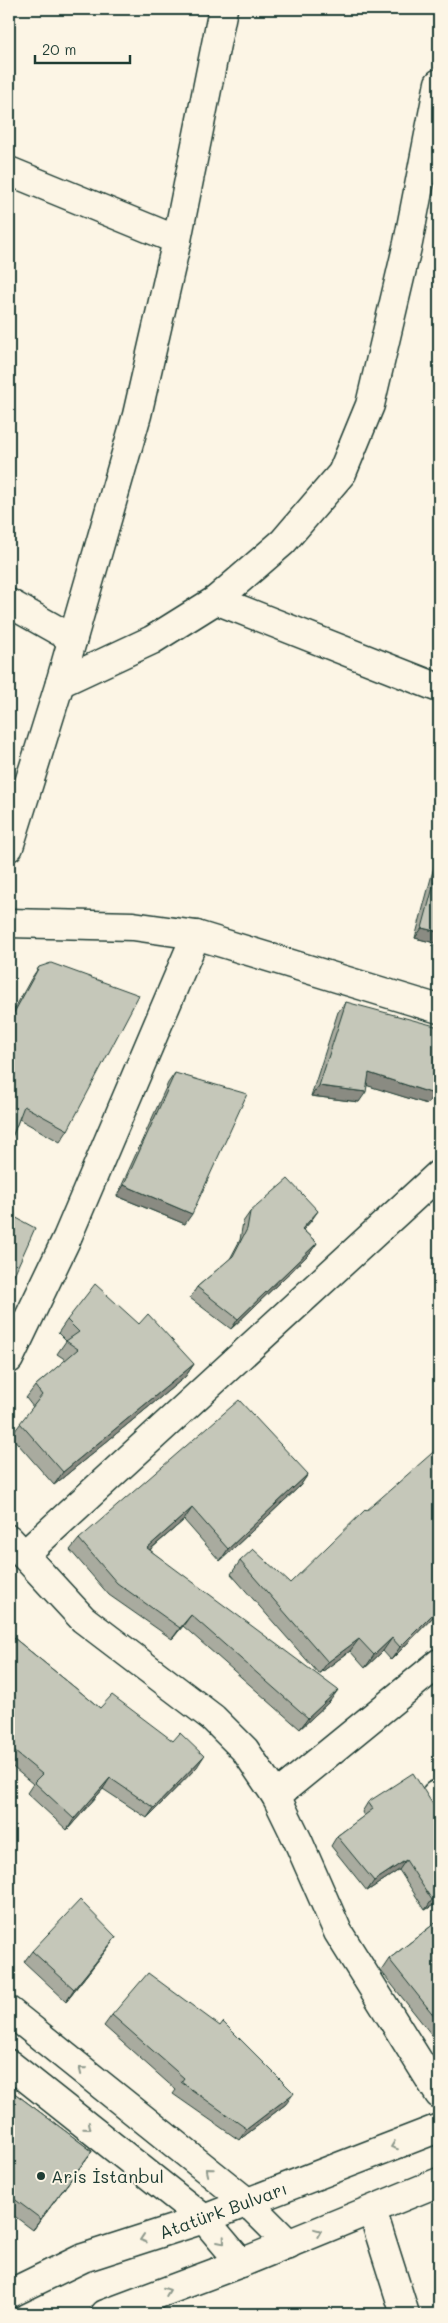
<svg xmlns="http://www.w3.org/2000/svg" width="448" height="2323" viewBox="0 0 448 2323" font-family="Mali,sans-serif">
<style>
.lines{fill:none;stroke-linecap:round;stroke-linejoin:round}
.minor-casing{stroke:#1f3d34;stroke-width:31}
.primary-casing{stroke:#1f3d34;stroke-width:31}
.minor{stroke:#fcf5e5;stroke-width:28}
.primary{stroke:#fcf5e5;stroke-width:28}
.wall{fill:#a9ab9f;stroke:#1f3d34}
.shaded-wall{fill:#8a8b82;stroke:#1f3d34}
.building{fill:#c5c7b9;stroke:#1f3d34}
.oneway{stroke:#8e998c}
.poi-dot{fill:#1f3d34;stroke:#fcf5e5;stroke-width:2}
.labels{text-anchor:middle;dominant-baseline:central;stroke-width:4;stroke-linejoin:round;paint-order:stroke}
.poi-label{font-size:18px;fill:#1f3d34;stroke:#fcf5e5;text-anchor:start}
.street-label{font-size:18px;fill:#1f3d34;stroke:#fcf5e5}
</style>
<rect width="100%" height="100%" fill="#fcf5e5"/>
<filter id="ink" filterUnits="userSpaceOnUse"><feTurbulence type="fractalNoise" baseFrequency=".02" numOctaves="2"/><feDisplacementMap in="SourceGraphic" scale="10" xChannelSelector="R" yChannelSelector="G"/><feConvolveMatrix kernelMatrix="1 2 1 2 8 2 1 2 1" color-interpolation-filters="sRGB"/></filter>
<g filter="url(#ink)">
<g class="lines">
<g class="minor-casing">
<g id="minor">
<path d="M9 171 177 240"/>
<path d="M216 600 283 542 342 473 370 405 408 243 439 83"/>
<path d="M9 603 73 639"/>
<path d="M60 683 152 640 216 600 439 688"/>
<path d="M9 847 60 683 137 415 177 240 223 9"/>
<path d="M9 923 133 926 196 935 439 1009"/>
<path d="M9 1359 67 1238 196 935"/>
<path d="M9 1539 83 1619 213 1718 245 1750 276 1796 298 1841 338 1932 439 2094"/>
<path d="M24 1555 439 1174"/>
<path d="M436 1795 439 1799"/>
<path d="M276 1796 439 1663"/>
<path d="M9 2011 247 2202 289 2244"/>
<path d="M9 2064 204 2219 241 2263"/>
<path d="M372 2210 405 2314"/>
</g>
</g>
<g class="primary-casing">
<g id="primary">
<path d="M9 2294 83 2258 204 2219 439 2128"/>
<path d="M105 2314 241 2263 439 2182"/>
</g>
</g>
<use href="#minor" class="minor"/>
<use href="#primary" class="primary"/>
</g>
<g class="wall">
<path d="M439 858V944L415 938 435 863Z"/>
<path d="M39 967 68 1130 60 1142 19 1119 9 1145V1019L31 979Z"/>
<path d="M346 1002 427 1104 367 1085 359 1102 311 1096 338 1012Z"/>
<path d="M175 1073 185 1224 117 1196 168 1083Z"/>
<path d="M250 1212 311 1221 303 1230 317 1243 310 1253 231 1329 190 1298 197 1287 230 1259 240 1240 243 1222Z"/>
<path d="M67 1320 139 1324 194 1364 185 1377 54 1485 11 1436 33 1407 26 1398 35 1386 66 1360 57 1354 66 1341 58 1333Z"/>
<path d="M308 1474 300 1486 220 1561 184 1520 150 1550 330 1701 300 1729 183 1626 172 1639 109 1595 70 1550 79 1539Z"/>
<path d="M240 1561 290 1583 439 1611 391 1660 383 1651 365 1668 350 1651 319 1674 231 1574Z"/>
<path d="M9 1634 100 1708 197 1767 147 1818 103 1789 67 1830 27 1793 33 1784 9 1764Z"/>
<path d="M439 1742V1754L434 1749Z"/>
<path d="M368 1802 439 1814V1902L425 1910 399 1870 367 1891 331 1846 337 1836 364 1816 362 1812Z"/>
<path d="M439 1920V2044L381 1971 389 1959Z"/>
<path d="M116 1937 107 1949 66 2001 24 1962 32 1951Z"/>
<path d="M112 2015 286 2104 239 2140 173 2094 176 2090 104 2026Z"/>
<path d="M9 2089 92 2151 33 2230 9 2212Z"/>
</g>
<g class="shaded-wall">
<path d="M422 928 439 932V944L415 938Z"/>
<path d="M369 1073 434 1094 427 1104 362 1084Z"/>
<path d="M319 1086 366 1092 359 1102 311 1096Z"/>
<path d="M124 1185 192 1214 185 1224 117 1196Z"/>
<path d="M318 1211 311 1221 295 1239 302 1229Z"/>
<path d="M317 1243 310 1253 231 1329 238 1319Z"/>
<path d="M194 1364 185 1377 54 1485 63 1472Z"/>
<path d="M308 1474 300 1486 220 1561 228 1549Z"/>
<path d="M192 1508 184 1520 139 1559 147 1548Z"/>
<path d="M439 1608V1611L391 1660 400 1647Z"/>
<path d="M191 1615 183 1626 172 1639 180 1628Z"/>
<path d="M392 1638 383 1651 365 1668 374 1655Z"/>
<path d="M359 1639 350 1651 319 1674 328 1662Z"/>
<path d="M338 1690 330 1701 300 1729 308 1718Z"/>
<path d="M204 1756 197 1767 147 1818 154 1808Z"/>
<path d="M110 1778 103 1789 67 1830 74 1819Z"/>
<path d="M406 1860 399 1870 367 1891 374 1881Z"/>
<path d="M439 1896V1902L425 1910 432 1900Z"/>
<path d="M116 1937 107 1949 66 2001 74 1989Z"/>
<path d="M294 2093 286 2104 239 2140 247 2129Z"/>
<path d="M92 2151 84 2162 33 2230 41 2219Z"/>
</g>
<g class="building">
<path d="M439 865V932L422 928Z"/>
<path d="M51 963 139 995 68 1130 24 1106 9 1145V1022L39 967Z"/>
<path d="M346 1002 439 1027V1073L434 1094 369 1073 366 1092 319 1086Z"/>
<path d="M175 1073 247 1094 192 1214 124 1185Z"/>
<path d="M288 1179 318 1211 302 1229 317 1243 238 1319 197 1287 233 1256 247 1229 250 1212Z"/>
<path d="M9 1214 35 1228 9 1286Z"/>
<path d="M95 1284 139 1324 148 1314 194 1364 63 1472 20 1423 42 1395 35 1386 78 1349 66 1341 79 1332 67 1320Z"/>
<path d="M239 1400 308 1474 228 1549 192 1508 147 1548 338 1690 308 1718 191 1615 180 1628 117 1583 79 1539Z"/>
<path d="M439 1447V1608L400 1647 392 1638 374 1655 359 1639 328 1662 240 1561 253 1549 290 1583 365 1510 366 1511Z"/>
<path d="M9 1634 100 1708 112 1695 173 1741 180 1733 204 1756 154 1808 110 1778 74 1819 34 1782 42 1774 9 1747Z"/>
<path d="M413 1773 439 1814V1896L432 1900 406 1860 374 1881 337 1836 373 1809 368 1802Z"/>
<path d="M80 1900 116 1937 74 1989 32 1951Z"/>
<path d="M439 1920V2022L389 1959Z"/>
<path d="M148 1973 220 2026 223 2022 294 2093 247 2129 181 2082 184 2078 112 2015Z"/>
<path d="M9 2089 92 2151 41 2219 9 2195Z"/>
</g>
<defs><path id="oneway-chevron" d="M-2-3.5L2.5 0L-2 3.5" fill="none" stroke-width="1.6" stroke-linecap="round" stroke-linejoin="round" transform="scale(1.25)"/></defs>
<g class="oneway">
<use href="#oneway-chevron" transform="translate(82 2070) rotate(-141)"/>
<use href="#oneway-chevron" transform="translate(88 2127) rotate(39)"/>
<use href="#oneway-chevron" transform="translate(394 2146) rotate(159)"/>
<use href="#oneway-chevron" transform="translate(209 2171) rotate(-141)"/>
<use href="#oneway-chevron" transform="translate(318 2232) rotate(-22)"/>
<use href="#oneway-chevron" transform="translate(143 2239) rotate(162)"/>
<use href="#oneway-chevron" transform="translate(222 2241) rotate(49)"/>
<use href="#oneway-chevron" transform="translate(167 2291) rotate(-21)"/>
</g>
</g>
<circle class="poi-dot" cx="41" cy="2176" r="5"/>
<g class="labels">
<g class="poi-label">
<text x="51" y="2176">Aris İstanbul</text>
</g>
<g class="street-label">
<text transform="translate(223 2210) rotate(-20)">Atatürk Bulvarı</text>
</g>
</g>
<rect width="448" height="2323" fill="none" stroke="#fcf5e5" stroke-width="30"/>
<rect x="15" y="15" width="418" height="2293" fill="none" stroke="#1f3d34" stroke-width="2" filter="url(#ink)"/>
<path d="M35 55v8h95v-8" fill="none" stroke="#1f3d34" stroke-width="2.5"/>
<text x="42" y="55" font-size="15" fill="#1f3d34" stroke="#fcf5e5" stroke-width="4" paint-order="stroke">20 m</text>
</svg>
